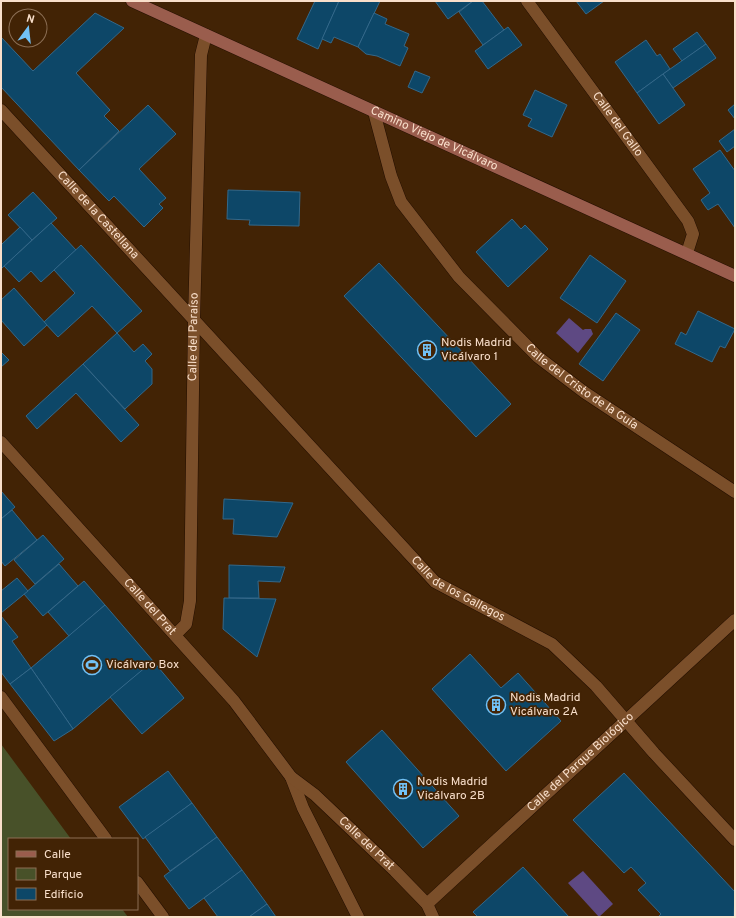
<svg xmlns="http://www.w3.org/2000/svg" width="736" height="918" viewBox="0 0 736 918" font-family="Overpass,sans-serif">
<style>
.green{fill:#485129}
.water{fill:#5e4983}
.building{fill:#0d4768;stroke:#33688a}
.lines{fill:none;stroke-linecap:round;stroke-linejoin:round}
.lane-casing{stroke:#230e00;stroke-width:13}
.street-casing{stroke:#230e00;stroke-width:13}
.secondary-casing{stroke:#230e00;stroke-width:13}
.lane{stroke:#7b4f2a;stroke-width:12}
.street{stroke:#7b4f2a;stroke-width:12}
.secondary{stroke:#9a5d4d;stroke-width:12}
.labels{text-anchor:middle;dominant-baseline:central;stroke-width:3.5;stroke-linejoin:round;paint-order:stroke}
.street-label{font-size:12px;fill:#f9dfcb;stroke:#422305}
.poi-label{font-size:12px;fill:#f9dfcb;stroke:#422305;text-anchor:start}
</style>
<rect width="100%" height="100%" fill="#422305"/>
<path class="green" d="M1 744 71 839H9V909H122L128 917H1Z"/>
<g class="water">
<path d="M569 318 583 330 585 329H591L593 334 578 353 556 333Z"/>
<path d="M583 871 613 904 599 917 568 883Z"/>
</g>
<g class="building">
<path d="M315 1H339L318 49 297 39Z"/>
<path d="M339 1H380L358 47 334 37 331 43 322 39Z"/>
<path d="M435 1H473L448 19Z"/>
<path d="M473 1H482L504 30 483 45 459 12Z"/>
<path d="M576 1H604L586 14Z"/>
<path d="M95 13 124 28 76 73 110 110 104 116 119 131 79 170 1 87V37L33 71Z"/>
<path d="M374 13 387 19 385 24 409 34 404 46 408 48 400 66 377 56 366 54 358 47Z"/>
<path d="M508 27 522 45 488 69 475 51Z"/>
<path d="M697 32 706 44 682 61 673 49Z"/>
<path d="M646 40 657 56 660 54 670 69 637 93 615 62Z"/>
<path d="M706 44 716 58 673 88 663 74Z"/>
<path d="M415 71 430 77 422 93 408 87Z"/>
<path d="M663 74 685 105 659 124 637 93Z"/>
<path d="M535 90 567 105 552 137 528 126 532 119 523 115Z"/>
<path d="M735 104V119L728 110Z"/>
<path d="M148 105 176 134 139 169 166 198 159 204 163 208 144 227 114 196 109 201 79 170Z"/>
<path d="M735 129V146L727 152 719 141Z"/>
<path d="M720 150 735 171V228L718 204 708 210 705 206 701 200 710 193 693 169Z"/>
<path d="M228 190 300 192 299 226 249 225 250 220 227 219Z"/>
<path d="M33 192 57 218 32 240 8 215Z"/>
<path d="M512 219 521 229 525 225 548 249 508 287 476 252Z"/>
<path d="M51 223 76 250 41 282 31 271 19 282 4 266Z"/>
<path d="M20 227 32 240 1 269V245Z"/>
<path d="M81 245 142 311 117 333 92 306 58 337 44 322 75 293 54 270Z"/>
<path d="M590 255 626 281 597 323 560 298Z"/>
<path d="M379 263 511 404 476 437 344 296Z"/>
<path d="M14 288 47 325 24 346 1 320V300Z"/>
<path d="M698 311 735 329 725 348 720 346 712 362 675 344 681 332 686 335Z"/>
<path d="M616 313 640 330 603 381 579 364Z"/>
<path d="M117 333 134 352 143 344 152 354 145 361 152 369V384L125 409 83 364Z"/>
<path d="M1 352 9 360 1 367Z"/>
<path d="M83 364 139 425 121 442 76 393 37 429 26 416Z"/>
<path d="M1 491 15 507 1 519Z"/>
<path d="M224 499 293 503 277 537 233 534 234 519H223Z"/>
<path d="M12 510 37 540 5 566 1 561V519Z"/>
<path d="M43 535 64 559 35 584 14 560Z"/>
<path d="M59 564 78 586 43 616 24 594Z"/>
<path d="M229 565 285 567 280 582 258 581 259 598H229Z"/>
<path d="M17 578 28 591 1 613V591Z"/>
<path d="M84 581 105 605 69 636 48 612Z"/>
<path d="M224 598 276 599 257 657 223 629Z"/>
<path d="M105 605 153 661 73 729 31 668Z"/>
<path d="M1 616 18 637 12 641 31 668 10 684 1 672Z"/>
<path d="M470 654 501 688 518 673 561 721 506 771 432 689Z"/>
<path d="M153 661 184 698 142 734 110 697Z"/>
<path d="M31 668 73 729 54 741 10 684Z"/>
<path d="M382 730 459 816 423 848 346 762Z"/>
<path d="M168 771 192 803 143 839 119 807Z"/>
<path d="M624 773 735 892 734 917H658L661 914 638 890 646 883 631 867 624 873 573 820Z"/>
<path d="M192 803 217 837 170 871 145 837Z"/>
<path d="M217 837 242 870 189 909 164 876Z"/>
<path d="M523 867 569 917H478L473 912Z"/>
<path d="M242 870 267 904 249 917H218L204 898Z"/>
<path d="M267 904 276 917H249Z"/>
</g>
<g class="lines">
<g class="lane-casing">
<path id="lane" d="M291 777 303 808 358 917"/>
</g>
<g class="street-casing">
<g id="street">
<path id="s1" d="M527 1 688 221 693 234 687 253"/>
<path id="s2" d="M1 110 435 582 552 644 596 686 654 753 735 840"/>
<path id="s3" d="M374 112 391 176 401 202 459 277 538 357 584 392 735 492"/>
<path id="s4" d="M1 442 234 701 291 777 315 795 395 871 427 904 433 917"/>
<path id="s5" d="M175 635 186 624 190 601 194 320 201 55 206 35"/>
<path d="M1 697 106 839"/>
<path d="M137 882 163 917"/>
<path id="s6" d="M427 904 735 620"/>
</g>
</g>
<g class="secondary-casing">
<g id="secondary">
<path id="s7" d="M132 1 735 276"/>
</g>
</g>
<use href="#lane" class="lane"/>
<use href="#street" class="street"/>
<use href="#secondary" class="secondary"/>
</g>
<defs>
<g id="building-ring" transform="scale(1)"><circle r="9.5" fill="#422305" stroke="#72c1f5" stroke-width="1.5"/><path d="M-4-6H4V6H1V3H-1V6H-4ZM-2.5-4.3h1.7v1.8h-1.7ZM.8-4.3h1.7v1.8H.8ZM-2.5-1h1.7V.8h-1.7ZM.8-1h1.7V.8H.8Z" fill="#72c1f5"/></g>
<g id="stadium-ring" transform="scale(1)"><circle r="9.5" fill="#422305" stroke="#72c1f5" stroke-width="1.5"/><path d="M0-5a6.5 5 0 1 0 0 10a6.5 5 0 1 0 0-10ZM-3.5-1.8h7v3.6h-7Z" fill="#72c1f5"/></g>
</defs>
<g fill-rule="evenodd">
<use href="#building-ring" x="427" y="350"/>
<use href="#stadium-ring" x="92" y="665"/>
<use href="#building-ring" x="496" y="705"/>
<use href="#building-ring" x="403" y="789"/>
</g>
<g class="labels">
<g class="street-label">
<text stroke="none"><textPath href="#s1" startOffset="153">Calle del Gallo</textPath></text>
<text stroke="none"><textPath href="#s7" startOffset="332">Camino Viejo de Vicálvaro</textPath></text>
<text stroke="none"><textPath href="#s2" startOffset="143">Calle de la Castellana</textPath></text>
<text stroke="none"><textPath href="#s5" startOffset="303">Calle del Paraíso</textPath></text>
<text stroke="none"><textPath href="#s3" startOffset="354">Calle del Cristo de la Guía</textPath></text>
<text stroke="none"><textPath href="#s2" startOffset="664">Calle de los Gallegos</textPath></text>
<text stroke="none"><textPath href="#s4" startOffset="222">Calle del Prat</textPath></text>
<text stroke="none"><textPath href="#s6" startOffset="209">Calle del Parque Biológico</textPath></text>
<text stroke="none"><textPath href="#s4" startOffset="544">Calle del Prat</textPath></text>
</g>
<g class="poi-label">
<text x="441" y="343">Nodis Madrid<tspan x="441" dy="14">Vicálvaro 1</tspan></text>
<text x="106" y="665">Vicálvaro Box</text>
<text x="510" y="698">Nodis Madrid<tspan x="510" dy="14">Vicálvaro 2A</tspan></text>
<text x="417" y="782">Nodis Madrid<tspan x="417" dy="14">Vicálvaro 2B</tspan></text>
</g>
</g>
<rect width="736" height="918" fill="none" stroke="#f9dfcb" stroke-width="4"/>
<rect x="8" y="838" width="130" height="72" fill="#422305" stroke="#8b6e54"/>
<rect x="16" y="851" width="20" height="6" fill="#9a5d4d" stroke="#8b6e54"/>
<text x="44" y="858" font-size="12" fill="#f9dfcb">Calle</text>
<rect x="16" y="868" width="20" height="12" fill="#485129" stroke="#8b6e54"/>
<text x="44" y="878" font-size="12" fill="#f9dfcb">Parque</text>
<rect x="16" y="888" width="20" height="12" fill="#0d4768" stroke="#8b6e54"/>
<text x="44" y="898" font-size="12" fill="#f9dfcb">Edificio</text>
<g transform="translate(28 28) rotate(15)"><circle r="19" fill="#422305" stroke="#8b6e54"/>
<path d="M0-3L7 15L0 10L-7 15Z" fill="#72c1f5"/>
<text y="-6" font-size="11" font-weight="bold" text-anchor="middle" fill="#f9dfcb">N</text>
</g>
</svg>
